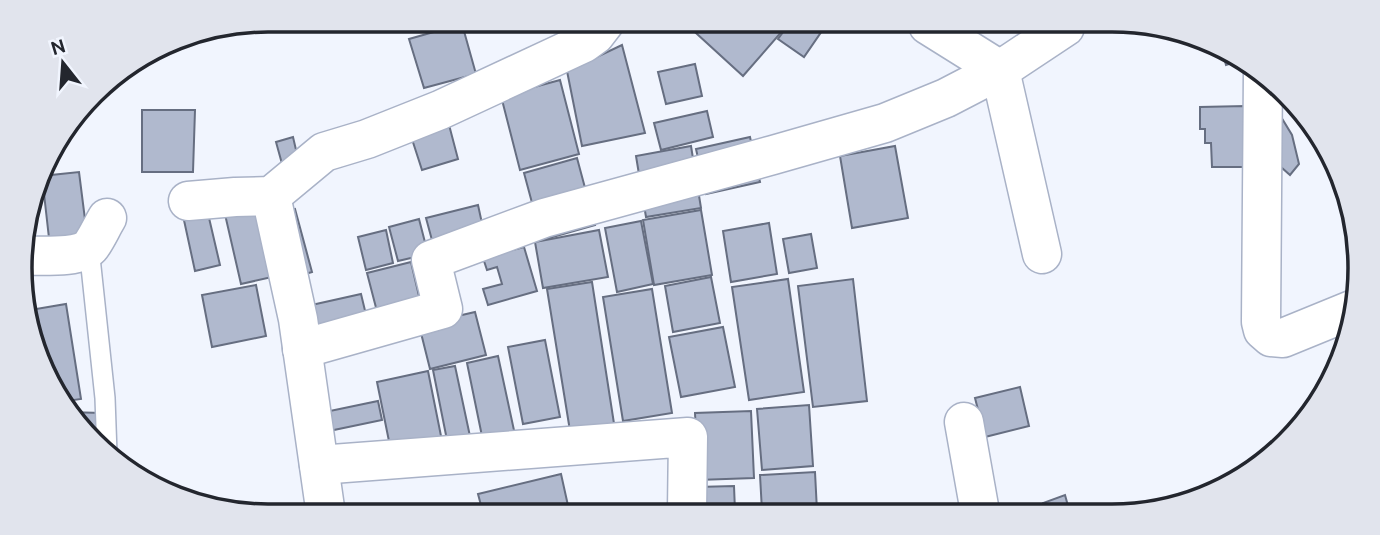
<svg xmlns="http://www.w3.org/2000/svg" width="1380" height="535" viewBox="0 0 1380 535" font-family="Ubuntu,sans-serif">
<style>
.building{fill:#b0b9ce;stroke:#666e81;stroke-width:2}
.lines{fill:none;stroke-linecap:round;stroke-linejoin:round}
.service-casing{stroke:#a9b2c7;stroke-width:22}
.minor-casing{stroke:#a9b2c7;stroke-width:41}
.service{stroke:#fff;stroke-width:19}
.minor{stroke:#fff;stroke-width:38}
.rim{fill:none;stroke:#23262e;stroke-width:3.5}
</style>
<rect width="100%" height="100%" fill="#f1f5fe"/>
<g class="building">
<path d="M685 23 775 24 784 29 743 76Z"/>
<path d="M462 24 476 74 424 88 409 39Z"/>
<path d="M789 24H825L826 25 804 57 778 39Z"/>
<path d="M622 45 645 133 582 146 567 71Z"/>
<path d="M1222 50 1242 60 1226 65Z"/>
<path d="M695 64 702 96 666 104 658 72Z"/>
<path d="M560 80 579 154 520 170 501 96Z"/>
<path d="M1272 102 1292 135 1299 164 1290 175 1264 152Z"/>
<path d="M1245 106 1246 167H1212L1211 143H1205V129H1200V107Z"/>
<path d="M142 110H195L193 172H142Z"/>
<path d="M707 111 713 137 661 150 654 123Z"/>
<path d="M448 121 458 159 422 170 410 133Z"/>
<path d="M293 137 300 167 284 171 276 142Z"/>
<path d="M750 137 760 182 706 194 696 149Z"/>
<path d="M691 146 701 208 646 217 636 156Z"/>
<path d="M895 146 908 218 852 228 840 156Z"/>
<path d="M577 158 595 225 542 240 524 173Z"/>
<path d="M79 172 88 243 50 247 42 176Z"/>
<path d="M36 193 38 214 28 215Z"/>
<path d="M263 200 281 275 241 284 224 210Z"/>
<path d="M206 205 220 265 195 271 182 211Z"/>
<path d="M478 205 485 237 436 255 426 218Z"/>
<path d="M295 209 312 272 295 277 277 214Z"/>
<path d="M701 210 712 275 654 285 643 220Z"/>
<path d="M419 219 428 254 398 261 389 227Z"/>
<path d="M641 221 653 284 617 292 605 228Z"/>
<path d="M769 223 777 274 731 282 723 231Z"/>
<path d="M386 230 393 263 366 270 358 237Z"/>
<path d="M599 230 608 277 543 288 535 242Z"/>
<path d="M811 234 817 268 789 273 783 239Z"/>
<path d="M524 247 537 291 488 305 483 289 502 284 497 267 487 270 483 258Z"/>
<path d="M411 262 423 313 380 323 367 273Z"/>
<path d="M711 277 720 323 673 332 665 286Z"/>
<path d="M788 279 804 392 749 400 732 287Z"/>
<path d="M853 279 867 401 813 407 798 286Z"/>
<path d="M592 282 615 430 571 437 547 289Z"/>
<path d="M256 285 266 336 212 347 202 295Z"/>
<path d="M652 289 672 413 623 421 603 297Z"/>
<path d="M361 294 368 323 305 338 298 308Z"/>
<path d="M66 304 81 399 60 402 24 316V311Z"/>
<path d="M475 312 486 355 430 369 419 325Z"/>
<path d="M723 327 735 387 681 397 669 337Z"/>
<path d="M545 340 560 417 523 424 508 347Z"/>
<path d="M498 356 515 435 483 441 467 363Z"/>
<path d="M455 366 471 441 448 445 433 370Z"/>
<path d="M428 371 442 441 391 451 377 382Z"/>
<path d="M1020 387 1029 426 985 437 975 398Z"/>
<path d="M378 401 382 420 329 431 325 412Z"/>
<path d="M809 405 813 466 762 470 757 409Z"/>
<path d="M751 411 754 478 698 480 695 413Z"/>
<path d="M68 412 101 413 100 447Z"/>
<path d="M815 472 817 511H762L760 475Z"/>
<path d="M561 474 569 510 482 509 478 494Z"/>
<path d="M734 486 735 511H698L697 487Z"/>
<path d="M1065 495 1070 513H1046L1043 503Z"/>
</g>
<g class="lines">
<g class="service-casing">
<path id="service" d="M89 248 105 398 107 454"/>
</g>
<g class="minor-casing">
<g id="minor">
<path d="M928 25 1000 70 1042 254"/>
<path d="M1263 70 1261 322 1263 330 1271 337 1283 338 1354 309"/>
<path d="M271 196 298 319 325 508"/>
<path d="M188 201 235 197 271 196 324 152 367 139 440 110 584 43 595 35 605 22"/>
<path d="M22 256C38 255 79 259 90 247 96 240 102 226 107 218"/>
<path d="M302 349 443 309 431 260 544 218 773 155 885 123 946 98 1000 70 1065 27"/>
<path d="M964 422 980 512"/>
<path d="M319 465 688 437 687 510"/>
</g>
</g>
<use href="#service" class="service"/>
<use href="#minor" class="minor"/>
</g>
<path d="M0 0H1380V535H0ZM268 32H1112A236 236 0 0 1 1348 268V268A236 236 0 0 1 1112 504H268A236 236 0 0 1 32 268V268A236 236 0 0 1 268 32Z" fill="#e1e4ed" fill-rule="evenodd"/>
<path class="rim" d="M268 32H1112A236 236 0 0 1 1348 268V268A236 236 0 0 1 1112 504H268A236 236 0 0 1 32 268V268A236 236 0 0 1 268 32Z"/>
<g transform="translate(63 63) rotate(343)" stroke="#f1f5fe" stroke-width="5" paint-order="stroke">
<path d="M0-5L12 26L0 18L-12 26Z" fill="#23262e"/>
<text y="-10" font-size="19" font-weight="bold" text-anchor="middle" fill="#23262e">N</text>
</g>
</svg>
